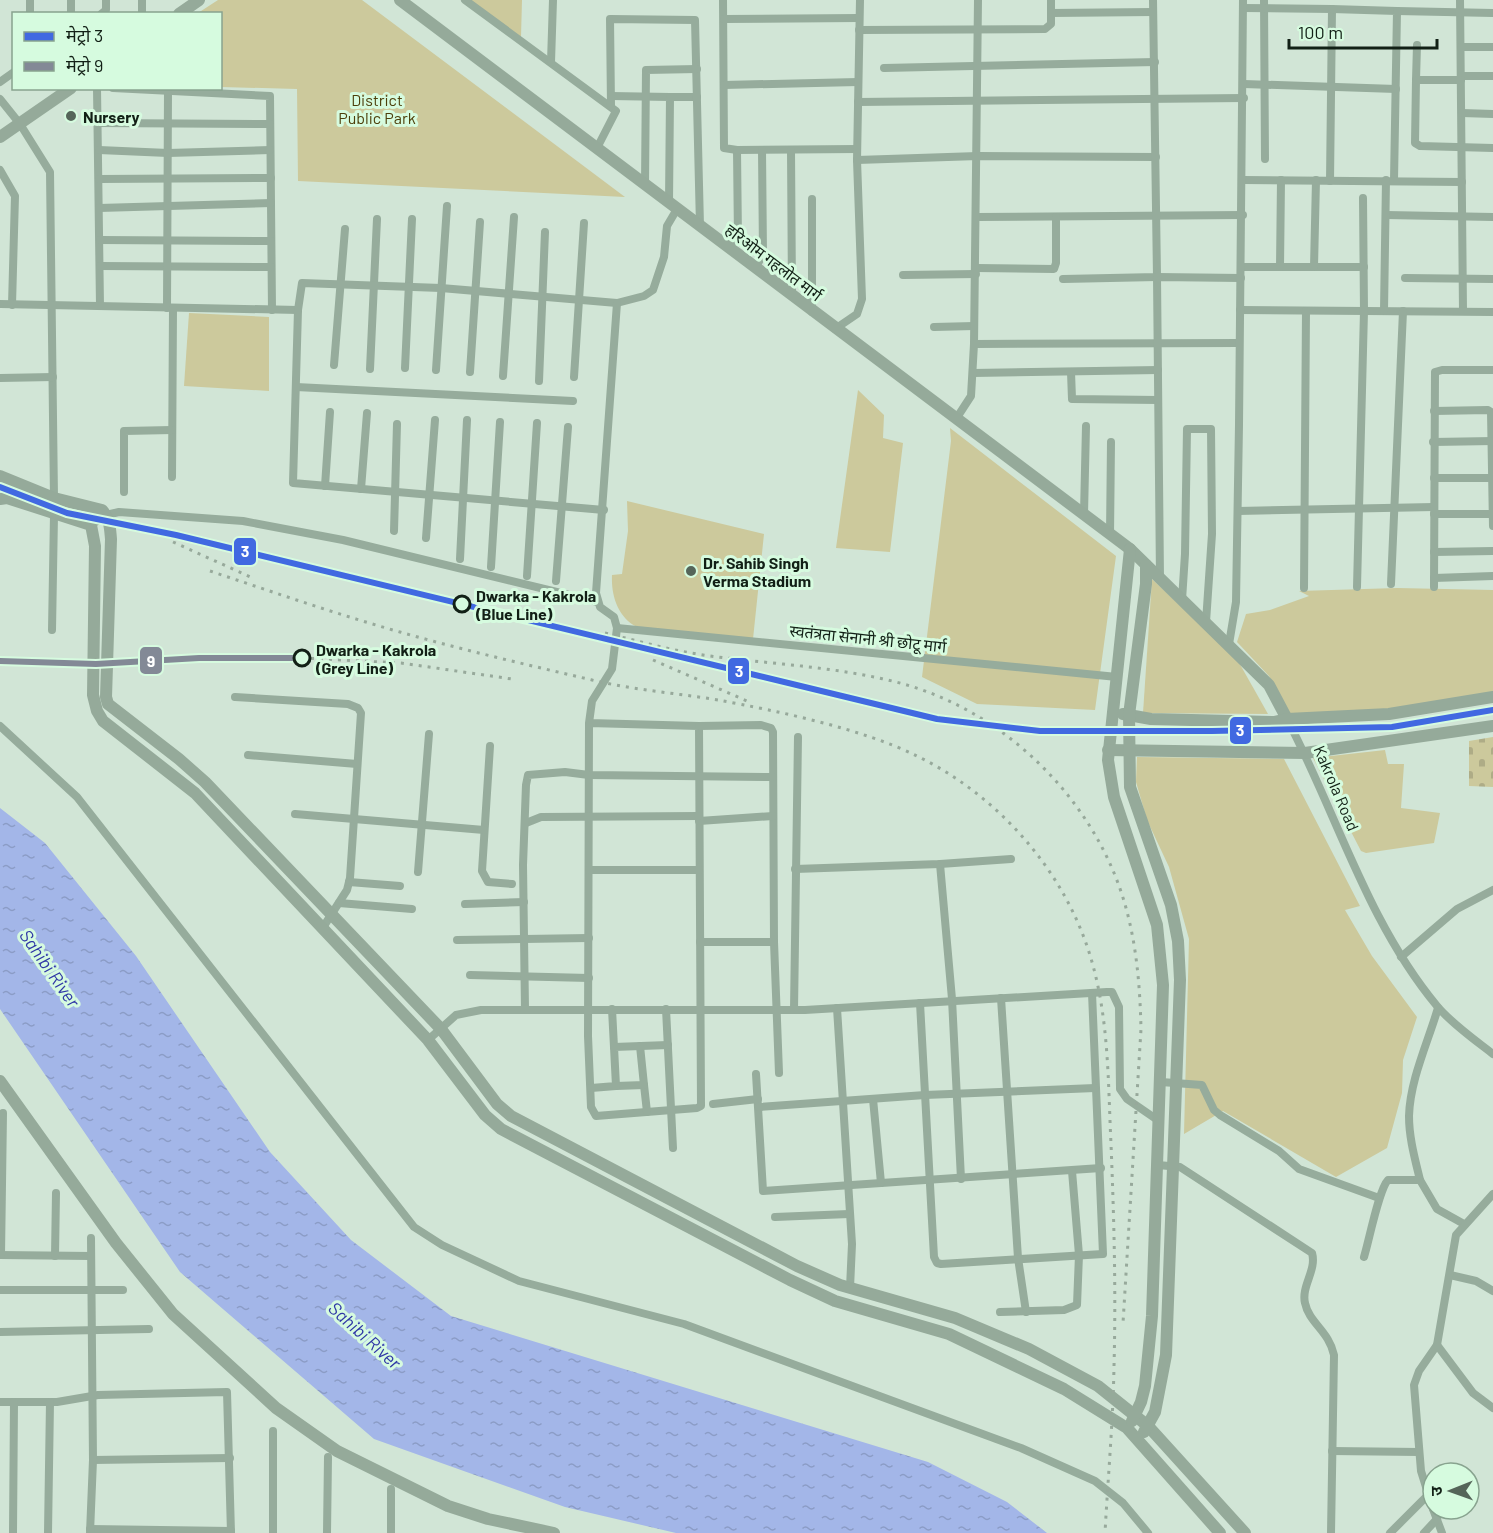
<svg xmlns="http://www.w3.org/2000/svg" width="1493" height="1533" viewBox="0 0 1493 1533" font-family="Barlow,'Noto Sans Devanagari',sans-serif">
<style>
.cemetery{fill:url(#cemetery-stones)}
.green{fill:#ccc99c}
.water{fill:url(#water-ripples)}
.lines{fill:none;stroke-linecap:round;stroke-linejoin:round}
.street{stroke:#96ac9c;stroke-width:8}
.secondary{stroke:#95aa9a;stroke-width:12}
.rail{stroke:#97a99b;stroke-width:3;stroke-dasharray:3 6;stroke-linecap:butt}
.metro-1-casing{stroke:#d6fbdf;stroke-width:10}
.metro-2-casing{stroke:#d6fbdf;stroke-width:10}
.metro-1{stroke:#4169e1;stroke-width:6}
.metro-2{stroke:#838996;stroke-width:6}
.poi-dot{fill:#556559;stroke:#d6fbdf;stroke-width:2}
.stop-dot{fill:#d6fbdf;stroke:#122016;stroke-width:3}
.labels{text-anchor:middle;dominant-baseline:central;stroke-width:6;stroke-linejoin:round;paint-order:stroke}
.park-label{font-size:16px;fill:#4d3f0b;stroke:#d6fbdf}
.poi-label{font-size:16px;font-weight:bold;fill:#122016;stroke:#d6fbdf;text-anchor:start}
.street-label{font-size:16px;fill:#122016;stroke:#d6fbdf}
.stop-label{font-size:16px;font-weight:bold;fill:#122016;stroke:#d6fbdf;text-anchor:start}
.water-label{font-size:18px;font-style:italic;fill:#2f37a6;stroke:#d6fbdf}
.line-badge{stroke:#d6fbdf;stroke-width:2}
.badge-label{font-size:16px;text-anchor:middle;font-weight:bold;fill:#fff}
</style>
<defs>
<pattern id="cemetery-stones" width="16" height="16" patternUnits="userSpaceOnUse" patternTransform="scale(1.5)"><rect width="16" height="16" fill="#ccc99c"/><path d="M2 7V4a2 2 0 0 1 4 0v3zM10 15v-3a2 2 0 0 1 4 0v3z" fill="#aeac86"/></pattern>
<pattern id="water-ripples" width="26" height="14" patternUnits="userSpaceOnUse" patternTransform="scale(1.5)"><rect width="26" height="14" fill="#a3b6e8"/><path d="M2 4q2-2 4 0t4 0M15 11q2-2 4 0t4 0" fill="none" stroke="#8b9cc6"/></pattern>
</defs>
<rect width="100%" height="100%" fill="#d1e5d6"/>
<path class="cemetery" d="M1493 737V787L1469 786V741Z"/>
<g class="green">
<path d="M218 0H362L625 197 298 181 297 89 221 87 220 14 198 13Z"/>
<path d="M469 0H522L521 37Z"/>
<path d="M189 313 269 317V391L184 386Z"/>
<path d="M858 390 884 415 883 438 903 443 890 552 836 548Z"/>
<path d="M950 428 1116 556 1095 710 977 704 922 677 951 441Z"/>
<path d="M627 501 764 534 753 639 637 627C618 617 611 596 612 575L622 574 628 531Z"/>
<path d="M1152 579 1237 659 1268 714 1143 713Z"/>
<path d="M1397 588 1493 590V692L1381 711 1291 715 1269 676 1237 642 1246 614 1270 610 1309 596 1299 591Z"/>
<path d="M1385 750 1388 764H1404L1401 808 1440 813 1434 843 1366 853 1361 851 1313 758Z"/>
<path d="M1137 757 1284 759 1360 906 1345 910 1372 956 1417 1017 1403 1060 1402 1093 1387 1148 1336 1177 1223 1111 1184 1134 1189 939 1169 867 1147 820 1136 782Z"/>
</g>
<path class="water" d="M0 808 45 843 136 956 270 1152 351 1240 451 1316 928 1462 1007 1502 1047 1533H676L565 1507 374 1439 180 1272 0 1009Z"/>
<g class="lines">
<g class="street">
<path d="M142 0V14"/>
<path d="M465 0 616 111 597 148"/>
<path d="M723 0 724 148 737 150 738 240 729 248"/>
<path d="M1264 0 1265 159"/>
<path d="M1460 0 1463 311"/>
<path d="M1243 8 1332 9 1330 181"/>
<path d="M1332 9 1397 11 1394 180"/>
<path d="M1397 11 1493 13"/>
<path d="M1051 13 1153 12"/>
<path d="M30 14V0"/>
<path d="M71 14V0"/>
<path d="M101 14 106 10V0"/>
<path d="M724 19 859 18"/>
<path d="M859 30 1045 29 1051 24V0"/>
<path d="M1461 47H1493"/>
<path d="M551 62 553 0"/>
<path d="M884 68 1155 62"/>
<path d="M1461 76H1493"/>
<path d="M1416 80 1417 45"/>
<path d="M1461 80H1416L1415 143 1420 146 1493 148"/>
<path d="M0 82 14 72"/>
<path d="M1244 84 1396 89"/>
<path d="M724 85 858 82"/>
<path d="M97 88 100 306"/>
<path d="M113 88 270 96 272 310"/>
<path d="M611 96 670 97 669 202"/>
<path d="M670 97H697"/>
<path d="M0 99 20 124 50 172 54 498"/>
<path d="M858 102 1244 98"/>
<path d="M611 106 610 19 695 20 700 226"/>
<path d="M1462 113 1493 114"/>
<path d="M98 123 270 124"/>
<path d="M99 150 168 153 270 150"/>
<path d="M737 150 857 149"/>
<path d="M791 150 792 296"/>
<path d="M857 160 978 156 1156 157"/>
<path d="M0 170 15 196 12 305"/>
<path d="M99 179 271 178"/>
<path d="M1243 180 1462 182"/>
<path d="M645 185 646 70 697 69"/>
<path d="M812 199V312"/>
<path d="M99 208 271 203"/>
<path d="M1386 215 1493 217"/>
<path d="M977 217 1243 215"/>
<path d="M100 240 271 241"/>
<path d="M100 266 271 267"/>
<path d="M1241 267H1364"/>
<path d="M1280 267 1281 180"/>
<path d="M1314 267 1316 180"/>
<path d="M755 268 763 255 762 150"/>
<path d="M976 268 1054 269 1056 263V217"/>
<path d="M903 275 976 274"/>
<path d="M1405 278 1493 279"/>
<path d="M1063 279 1157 277 1153 0"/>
<path d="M0 304 298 310"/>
<path d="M167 308 168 91"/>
<path d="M1240 310 1493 312"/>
<path d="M1384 311 1386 180"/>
<path d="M934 327 974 326"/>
<path d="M835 329 857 314 862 299 857 160 860 0"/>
<path d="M974 344 978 0"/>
<path d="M334 365 345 229"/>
<path d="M405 368 412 219"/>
<path d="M370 369 377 219"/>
<path d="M436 370 447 206"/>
<path d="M470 372 480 222"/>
<path d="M1071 372 1072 399 1158 400"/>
<path d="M973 373 1158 370"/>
<path d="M503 376 514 217"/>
<path d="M574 377 584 223"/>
<path d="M0 378 53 377"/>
<path d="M539 381 545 232"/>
<path d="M296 387 573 401"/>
<path d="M1434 411 1488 410 1491 412 1493 526"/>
<path d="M956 419 971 396 974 344 1239 343"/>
<path d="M1433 442 1493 441"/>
<path d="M172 477 173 308"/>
<path d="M1434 478H1493"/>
<path d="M325 486 330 412"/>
<path d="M361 489 367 413"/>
<path d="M124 492V431L172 430"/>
<path d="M604 510 293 483 298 310 302 283 441 288 617 303 644 296 653 290 664 257 667 226 677 209"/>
<path d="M1238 511 1434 507"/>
<path d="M1084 514 1086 426"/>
<path d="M1434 514H1493"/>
<path d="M91 525 106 515 119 512 243 521 343 540 598 602"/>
<path d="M394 531 397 424"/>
<path d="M1110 535 1111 442"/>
<path d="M426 538 435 420"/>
<path d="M1434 552 1493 551"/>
<path d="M460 559 467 420"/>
<path d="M491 567 500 422"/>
<path d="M527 576 537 423"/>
<path d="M1160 578 1157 277 1241 278"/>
<path d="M1434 578 1493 576"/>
<path d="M556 581 568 427"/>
<path d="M1391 584 1403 311"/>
<path d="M1357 587 1364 311 1363 198"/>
<path d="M1434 587 1435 372 1442 370H1493"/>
<path d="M1304 588 1306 311"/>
<path d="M1182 600 1185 554 1187 429H1211L1212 534 1206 622"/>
<path d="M617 628 1117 677"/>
<path d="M52 630 54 515"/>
<path d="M1229 644 1236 602 1239 425 1243 0"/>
<path d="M235 697 348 704 358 708 361 713 350 878 347 890 322 929"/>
<path d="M1287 719C1337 814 1367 922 1437 1006 1452 1024 1475 1040 1493 1054"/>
<path d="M589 723 699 726 701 1106 697 1108 596 1116 591 1107 588 1036 589 723 592 701 612 669 617 628 614 617 600 607 596 593 617 303"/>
<path d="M0 726 77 797 414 1227 442 1245 519 1281 684 1324 1021 1448 1095 1481 1123 1503 1148 1533"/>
<path d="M699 726 761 725 771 728 773 732 774 942 779 1073"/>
<path d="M490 746 482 871 488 882 512 884"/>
<path d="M248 755 357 764"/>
<path d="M295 814 484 830"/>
<path d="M699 821 773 816"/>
<path d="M526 823 541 817 699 816"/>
<path d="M940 864 952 999 961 1179"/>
<path d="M795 869 940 864 1011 859"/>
<path d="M589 870H699"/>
<path d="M418 872 429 734"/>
<path d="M349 882 400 886"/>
<path d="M339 903 412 909"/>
<path d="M465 904 524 902"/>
<path d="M457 940 589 938"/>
<path d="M700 942H774"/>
<path d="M1401 957 1457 909 1493 890"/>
<path d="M470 975 589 978"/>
<path d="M1001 998 1018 1258 1026 1312"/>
<path d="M920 1003 934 1257 937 1263 941 1264 1103 1254 1092 993"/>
<path d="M837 1008 852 1244 850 1288"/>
<path d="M525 1009 523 865 526 785 528 775 565 772 589 775 773 777"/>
<path d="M612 1009 614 1047"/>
<path d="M666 1009 673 1148"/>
<path d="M794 1010 798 737"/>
<path d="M428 1040 456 1015 481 1010H805L1107 992H1112L1119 1007 1120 1089 1127 1099 1159 1121"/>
<path d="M756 1074 763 1191 1101 1168"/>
<path d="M1161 1082 1202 1085 1214 1110 1220 1115 1279 1151 1299 1169 1379 1198"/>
<path d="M644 1085 647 1112"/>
<path d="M616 1086 644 1085 640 1046"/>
<path d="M591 1088 616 1086 614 1047 668 1045"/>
<path d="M873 1099 881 1183"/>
<path d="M713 1104 758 1099"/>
<path d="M759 1107 925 1095 1095 1088"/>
<path d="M1158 1165 1180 1167 1312 1253C1317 1270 1301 1286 1305 1303 1309 1323 1329 1331 1334 1355L1331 1533"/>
<path d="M1420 1180C1415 1159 1409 1138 1409 1116 1410 1080 1428 1042 1438 1008"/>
<path d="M775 1217 849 1214"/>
<path d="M0 1255 91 1256"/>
<path d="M1 1255 3 1113"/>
<path d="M55 1256 56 1193"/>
<path d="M1364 1257C1369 1241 1379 1189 1388 1180H1420L1437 1209 1464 1224"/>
<path d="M1450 1275 1476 1281 1493 1291"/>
<path d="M0 1290H123"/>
<path d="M1000 1312 1064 1310 1077 1305 1079 1255 1072 1171"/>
<path d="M0 1332 149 1329"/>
<path d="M1437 1345 1473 1393 1493 1408"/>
<path d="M0 1402H57L98 1395 227 1392 231 1533"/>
<path d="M273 1431V1533"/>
<path d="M1332 1451 1419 1452"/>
<path d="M93 1460 230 1458"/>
<path d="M391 1489V1533"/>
<path d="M1433 1509 1421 1471 1414 1385 1419 1371 1437 1345 1456 1235 1493 1194"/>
<path d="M1433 1509 1442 1533"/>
<path d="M90 1529 231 1531"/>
<path d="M13 1533 14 1402"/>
<path d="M48 1533 50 1402"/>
<path d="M90 1533 93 1460 91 1238"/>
<path d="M327 1533 328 1457"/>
<path d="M1390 1533 1428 1495"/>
<path d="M1424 1533 1437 1519"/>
</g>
<g class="secondary">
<path d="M400 0 1130 549 1269 685 1287 719"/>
<path d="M179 14 199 0"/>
<path d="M0 137 71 88"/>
<path d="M0 476 54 498 102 510C110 519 110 528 111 539L106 697 108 704 179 759 205 782 441 1029 497 1104 511 1116 797 1266 840 1285 955 1318 1029 1349 1098 1386 1148 1426 1245 1533"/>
<path d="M0 499 7 498 91 525 95 546 93 695 97 711 103 721 195 793 428 1040 485 1115 501 1129 790 1280 835 1301 949 1334 1064 1389 1127 1428 1220 1533"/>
<path d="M1130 549 1108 760 1114 797 1157 925 1163 985 1152 1316 1145 1386 1141 1402 1132 1421"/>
<path d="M1123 714 1151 719 1274 722 1287 719 1389 714 1493 697"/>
<path d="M1108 750 1305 753 1493 726"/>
<path d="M0 1081 116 1243 173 1314 276 1408 337 1451 448 1506 488 1519 554 1533"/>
<path d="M1144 1432 1155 1412 1166 1355 1180 980 1178 941 1171 905 1130 787 1129 715 1146 584V565"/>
</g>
<g class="rail">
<path d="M173 542 255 579"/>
<path d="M210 571C273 592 336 614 400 632 463 650 528 665 592 680 634 690 676 693 718 700 778 711 863 729 917 756 999 796 1067 873 1092 962 1109 1022 1108 1082 1111 1144 1114 1218 1116 1292 1114 1366 1113 1422 1108 1477 1105 1533"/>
<path d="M605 633C638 641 670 650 703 655 767 664 833 666 896 682 1004 709 1097 801 1126 908 1137 948 1140 988 1141 1029L1123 1323"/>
<path d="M302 658 401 663 512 679"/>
<path d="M653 660 747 701"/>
</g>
<g class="metro-1-casing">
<path id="metro-1" d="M0 487 67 513 176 535 937 719 1040 731H1212L1392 727 1493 710"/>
</g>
<g class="metro-2-casing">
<path id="metro-2" d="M0 661 96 664 199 658H302"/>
</g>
<use href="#metro-1" class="metro-1"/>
<use href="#metro-2" class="metro-2"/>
</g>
<g class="poi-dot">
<circle cx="71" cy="116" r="6"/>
<circle cx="691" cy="571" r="6"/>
</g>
<g class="stop-dot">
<circle cx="462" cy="604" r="8"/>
<circle cx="302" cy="658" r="8"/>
</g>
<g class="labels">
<g class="park-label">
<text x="377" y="99">District<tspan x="377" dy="18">Public Park</tspan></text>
</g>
<g class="poi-label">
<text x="83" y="116">Nursery</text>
<text x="703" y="562">Dr. Sahib Singh<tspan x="703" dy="18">Verma Stadium</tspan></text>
</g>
<g class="street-label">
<text transform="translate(774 262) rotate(37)">हरिओम गहलोत मार्ग</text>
<text transform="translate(868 638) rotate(6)">स्वतंत्रता सेनानी श्री छोटू मार्ग</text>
<text transform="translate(1337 788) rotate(67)">Kakrola Road</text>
</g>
<g class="stop-label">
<text x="476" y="595">Dwarka - Kakrola<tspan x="476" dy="18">(Blue Line)</tspan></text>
<text x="316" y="649">Dwarka - Kakrola<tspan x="316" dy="18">(Grey Line)</tspan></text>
</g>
<g class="water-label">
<text transform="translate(50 968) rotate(55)">Sahibi River</text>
<text transform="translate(365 1335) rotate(42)">Sahibi River</text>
</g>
</g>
<g class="line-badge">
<rect x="233" y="537" width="24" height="29" rx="6" fill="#4169e1"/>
<rect x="139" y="646" width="24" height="29" rx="6" fill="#838996"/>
<rect x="727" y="657" width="23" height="28" rx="6" fill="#4169e1"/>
<rect x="1229" y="716" width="23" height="29" rx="6" fill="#4169e1"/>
</g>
<g class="badge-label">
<text x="245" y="557">3</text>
<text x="151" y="667">9</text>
<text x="739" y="677">3</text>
<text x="1240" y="736">3</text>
</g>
<rect x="12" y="12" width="210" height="78" fill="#d6fbdf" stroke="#88a38f" stroke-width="1.5"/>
<rect x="24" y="32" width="30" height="9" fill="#4169e1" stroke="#88a38f" stroke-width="1.5"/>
<text x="66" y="42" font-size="18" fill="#122016">मेट्रो 3</text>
<rect x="24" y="62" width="30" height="9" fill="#838996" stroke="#88a38f" stroke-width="1.5"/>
<text x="66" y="72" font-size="18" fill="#122016">मेट्रो 9</text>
<g transform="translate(1451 1491) rotate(269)"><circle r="28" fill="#d6fbdf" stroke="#88a38f" stroke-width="1.5"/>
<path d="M0-4.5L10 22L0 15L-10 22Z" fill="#556559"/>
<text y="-9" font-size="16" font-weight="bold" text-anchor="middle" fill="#122016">उ</text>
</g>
<path d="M1289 39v9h148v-9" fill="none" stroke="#122016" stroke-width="3"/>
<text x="1298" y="39" font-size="18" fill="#122016" stroke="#d6fbdf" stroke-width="4.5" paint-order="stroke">100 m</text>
</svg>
